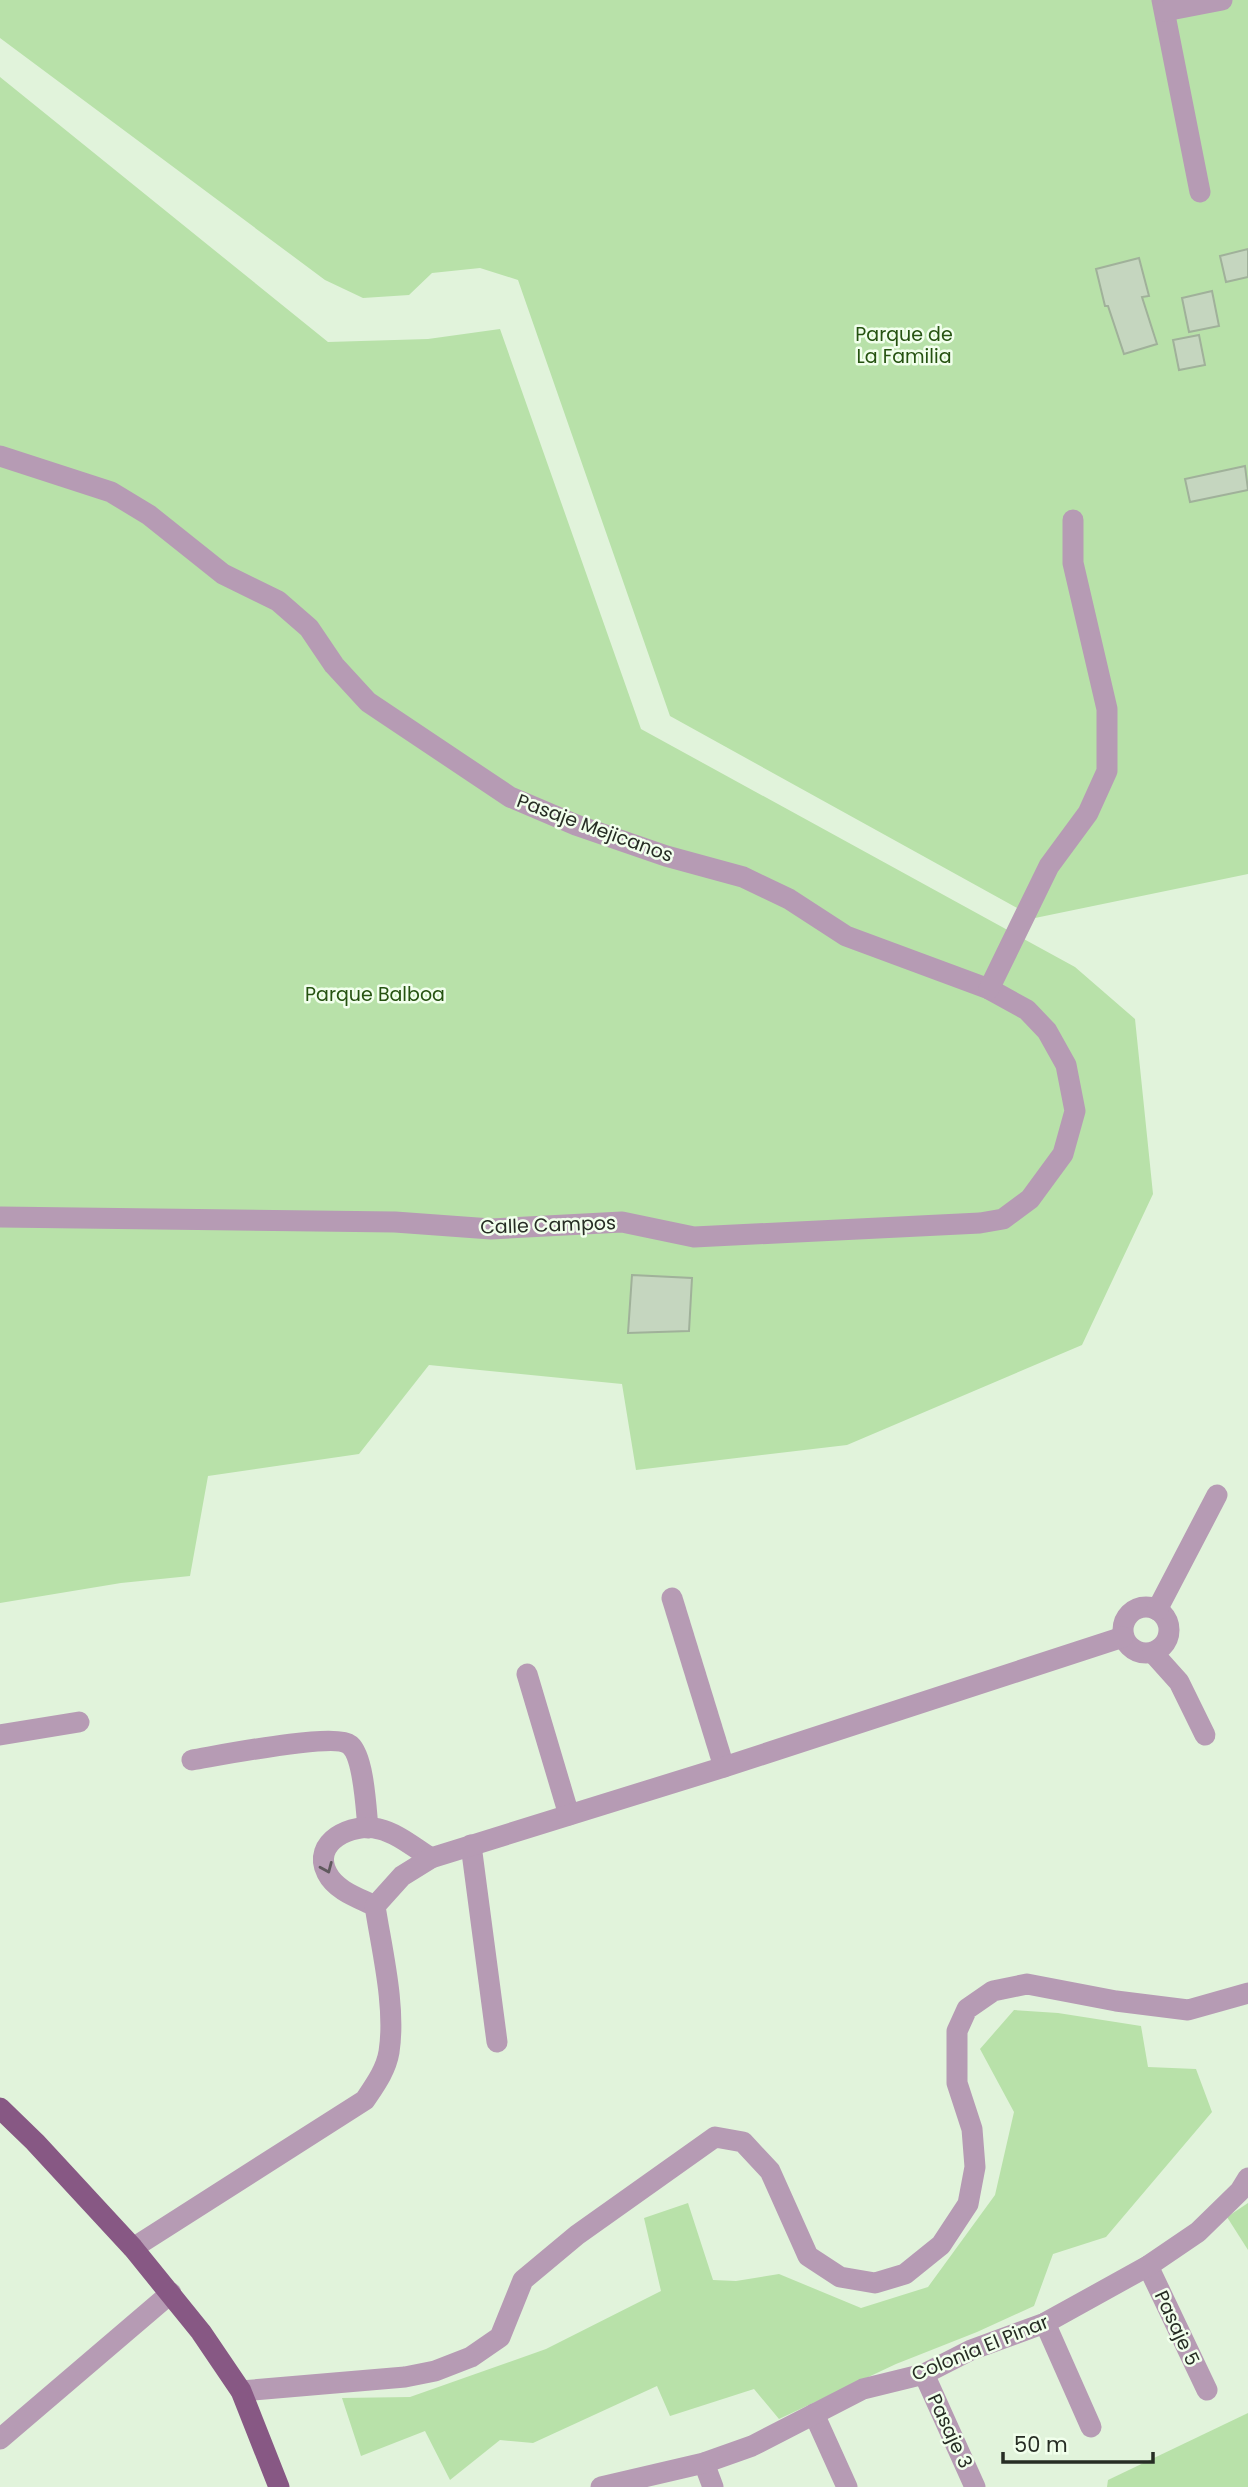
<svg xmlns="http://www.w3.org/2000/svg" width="1248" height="2487" viewBox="0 0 1248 2487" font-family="Poppins,sans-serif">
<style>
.green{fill:#b8e1a9}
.building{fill:#c5d6bf;stroke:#a0b19a;stroke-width:2}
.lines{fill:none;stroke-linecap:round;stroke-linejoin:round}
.minor{stroke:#b69bb4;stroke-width:21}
.major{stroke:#875884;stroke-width:21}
.oneway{stroke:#60595e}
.labels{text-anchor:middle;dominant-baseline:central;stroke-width:5;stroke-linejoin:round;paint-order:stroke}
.park-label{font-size:19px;fill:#255210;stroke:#f1ffec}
.street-label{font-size:19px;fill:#262d24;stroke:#f1ffec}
</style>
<rect width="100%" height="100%" fill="#e1f3db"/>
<g class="green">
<path d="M0 0H1248V874L1035 918 670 716 518 280 480 268 432 273 409 295 363 298 325 280 0 38Z"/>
<path d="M0 77 328 342 428 339 500 329 641 729 1075 967 1135 1019 1153 1194 1082 1345 847 1445 636 1470 622 1384 429 1365 359 1454 208 1476 190 1576 121 1583 0 1603Z"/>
<path d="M1014 2010 1058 2013 1141 2026 1148 2067 1196 2069 1212 2112 1106 2237 1053 2254 1034 2306 977 2332 896 2364 779 2419 754 2389 670 2416 657 2386 533 2443 500 2440 450 2480 425 2431 361 2456 342 2398 410 2397 546 2349 661 2291 644 2218 688 2203 713 2280 736 2281 779 2274 861 2308 928 2287 995 2195 1014 2112 980 2049Z"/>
<path d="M1248 2203V2250L1227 2217Z"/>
<path d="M1248 2413V2487H1107L1108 2480Z"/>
</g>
<g class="building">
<path d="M1248 249V277L1226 282 1220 256Z"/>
<path d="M1139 258 1149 296 1142 297 1157 344 1124 354 1108 306H1105L1096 269Z"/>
<path d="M1212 291 1219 326 1189 332 1182 298Z"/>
<path d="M1199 335 1205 365 1179 370 1173 340Z"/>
<path d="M1245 466 1248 490 1190 502 1185 479Z"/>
<path d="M632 1275 692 1278 689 1331 628 1333Z"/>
</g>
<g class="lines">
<g class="minor">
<path d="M1162 0 1200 192"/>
<path d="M1165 11 1222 0"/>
<path d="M0 456 111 492 149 515 223 574 278 601 309 628 334 665 368 702 510 797 576 825 666 856 743 877 789 899 846 936 989 989 1027 1010 1047 1031 1066 1065 1075 1111 1063 1154 1030 1199 1003 1219 980 1223 694 1237 622 1222 491 1229 395 1222 0 1217"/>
<path d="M989 989 1049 866 1088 813 1107 771V709L1073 563V520"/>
<path d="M672 1598 724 1767"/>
<circle cx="1146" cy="1630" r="23"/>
<path d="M1157 1610 1217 1495"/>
<path d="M1153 1653 1179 1682 1205 1735"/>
<path d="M527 1674 569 1815"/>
<path d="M0 1735 79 1722"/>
<path d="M192 1760C217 1756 335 1732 350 1745 364 1757 366 1809 368 1828"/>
<path d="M471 1845 497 2042"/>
<path d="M375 1906C359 1898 336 1891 327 1873 311 1842 352 1822 379 1829 397 1833 415 1848 431 1858"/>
<path d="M133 2248 365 2100C375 2085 386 2070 389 2052 396 2007 382 1951 375 1906L402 1876 431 1858 724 1767 1123 1637"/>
<path d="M1148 2266 1207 2390"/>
<path d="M1045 2323 1091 2427"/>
<path d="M924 2374 975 2487"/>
<path d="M241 2391 405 2377 435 2371 471 2357 500 2337 523 2280 577 2235 715 2137 743 2142 770 2171 808 2256 840 2277 875 2283 905 2274 941 2245 968 2204 975 2167 972 2129 957 2083V2031L967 2009 993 1991 1027 1984 1116 2001 1188 2010 1248 1993"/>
<path d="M814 2414 847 2487"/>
<path d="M0 2439 171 2293"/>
<path d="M704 2463 713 2487"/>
<path d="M601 2487 704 2463 752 2446 863 2389 924 2374 971 2350 1045 2323 1148 2266 1198 2232 1240 2191 1248 2178"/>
</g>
<path class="major" d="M0 2108 35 2142 133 2248 201 2332 241 2391 279 2487"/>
</g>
<defs><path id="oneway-chevron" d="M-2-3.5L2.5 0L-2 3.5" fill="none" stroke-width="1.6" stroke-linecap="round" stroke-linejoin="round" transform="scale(1.75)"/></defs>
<use class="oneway" href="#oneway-chevron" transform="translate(327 1868) rotate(67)"/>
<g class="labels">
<g class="park-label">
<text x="904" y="334">Parque de<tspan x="904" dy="22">La Familia</tspan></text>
<text x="375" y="994">Parque Balboa</text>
</g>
<g class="street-label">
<text transform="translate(595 828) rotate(20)">Pasaje Mejicanos</text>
<text transform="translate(548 1225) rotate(-2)">Calle Campos</text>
<text transform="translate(1177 2328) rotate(65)">Pasaje 5</text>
<text transform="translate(980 2348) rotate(-22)">Colonia El Pinar</text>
<text transform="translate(950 2431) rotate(65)">Pasaje 3</text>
</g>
</g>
<path d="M1003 2452v10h150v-10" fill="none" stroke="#262d24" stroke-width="3.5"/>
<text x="1014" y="2452" font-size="21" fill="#262d24" stroke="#f1ffec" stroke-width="5" paint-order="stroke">50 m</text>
</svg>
